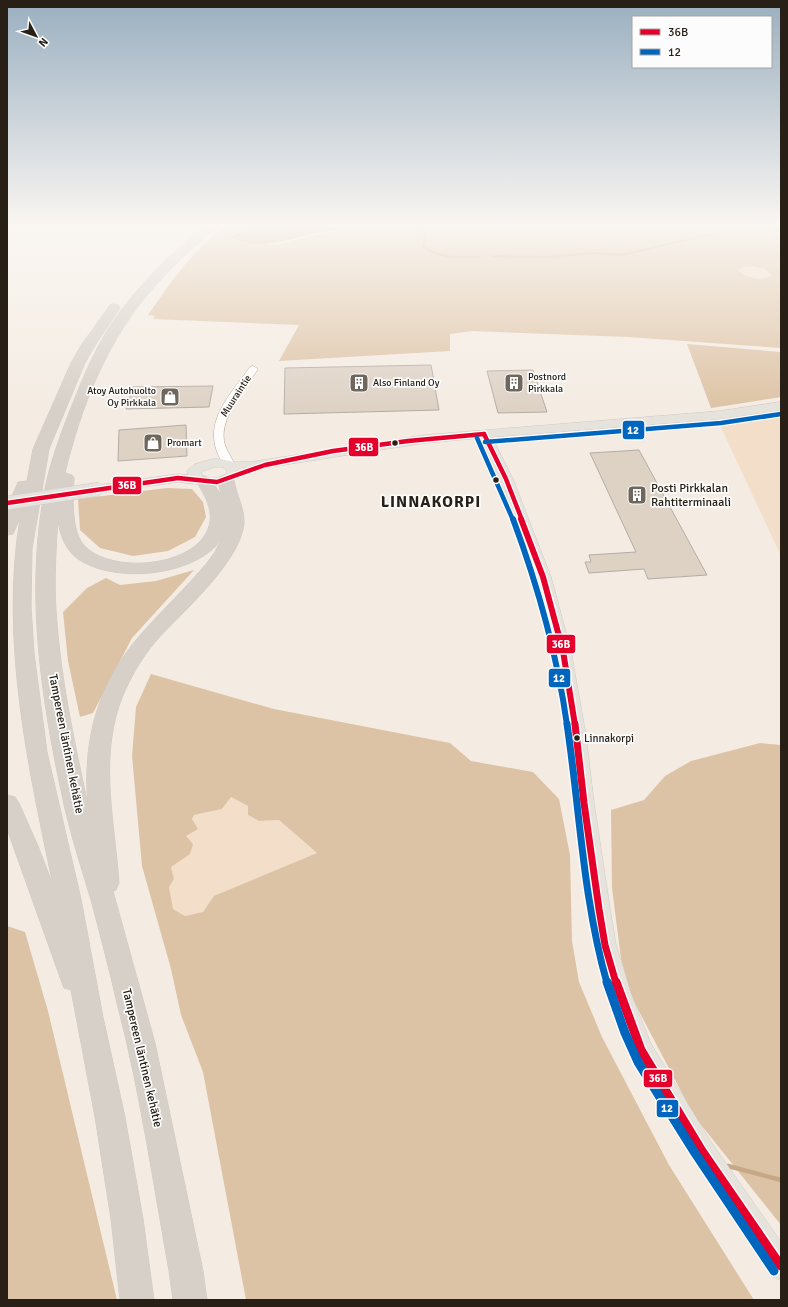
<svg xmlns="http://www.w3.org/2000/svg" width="788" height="1307" viewBox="0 0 788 1307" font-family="Signika,sans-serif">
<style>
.green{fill:#f2dec9}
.forest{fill:#ddc3a5;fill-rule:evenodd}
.water{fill:#c6a884}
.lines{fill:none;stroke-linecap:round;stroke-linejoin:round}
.stream-far1{stroke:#c6a884;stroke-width:2}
.stream{stroke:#c6a884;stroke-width:4.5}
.building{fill:#ded2c5;stroke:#b5ada5}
.minor-casing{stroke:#aea69e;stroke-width:1}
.major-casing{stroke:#d0cbc6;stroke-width:1}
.highway-casing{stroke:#d0cbc6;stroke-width:1}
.minor{fill:#fdfcfb;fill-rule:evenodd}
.major{fill:#e6e2dc;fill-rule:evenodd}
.highway{fill:#d6d0c8;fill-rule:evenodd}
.major-bridge-casing{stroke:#d0cbc6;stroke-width:14;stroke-linecap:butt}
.major-bridge{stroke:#e6e2dc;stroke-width:13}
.bus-1-far3-casing{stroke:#fcfcfc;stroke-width:7}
.bus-1-far2-casing{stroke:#fcfcfc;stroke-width:9}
.bus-1-far1-casing{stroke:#fcfcfc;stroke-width:10}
.bus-1-casing{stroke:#fcfcfc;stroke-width:12}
.bus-2-far3-casing{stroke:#fcfcfc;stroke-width:7}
.bus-2-far2-casing{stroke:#fcfcfc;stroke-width:9}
.bus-2-far1-casing{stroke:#fcfcfc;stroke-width:10}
.bus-2-casing{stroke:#fcfcfc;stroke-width:12}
.bus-1-far3{stroke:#e4002b;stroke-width:4.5}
.bus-1-far2{stroke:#e4002b;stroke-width:6}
.bus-1-far1{stroke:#e4002b;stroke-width:7}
.bus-1{stroke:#e4002b;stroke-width:9}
.bus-2-far3{stroke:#0065bd;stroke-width:4.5}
.bus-2-far2{stroke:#0065bd;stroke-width:6}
.bus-2-far1{stroke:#0065bd;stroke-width:7}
.bus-2{stroke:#0065bd;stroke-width:9}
.bus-dot{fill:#282016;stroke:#fcfcfc;stroke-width:1.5}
.labels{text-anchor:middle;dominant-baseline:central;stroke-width:3.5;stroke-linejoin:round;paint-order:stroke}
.far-poi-label{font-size:10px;fill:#282016;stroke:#fcfcfc;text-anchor:start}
.far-street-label{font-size:10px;fill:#282016;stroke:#fcfcfc}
.bus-label{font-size:11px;fill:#282016;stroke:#fcfcfc;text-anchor:start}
.poi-label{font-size:12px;fill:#282016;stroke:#fcfcfc;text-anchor:start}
.street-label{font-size:12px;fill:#282016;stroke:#fcfcfc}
.district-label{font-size:16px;font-weight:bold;letter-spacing:1px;fill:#282016;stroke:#fcfcfc}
.line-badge{stroke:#fcfcfc;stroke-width:1.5}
.badge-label{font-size:11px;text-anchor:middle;font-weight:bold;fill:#fff}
</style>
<rect width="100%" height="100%" fill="#f4ece3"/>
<g class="green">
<path d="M365 226H376L333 232 278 245 265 244 288 241 324 232Z"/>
<path d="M744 266C755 265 763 268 772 275 762 282 746 278 737 270Z"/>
<path d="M781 415V556L718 421Z"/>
<path d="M231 797 248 806V815L259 821 279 820 317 853 215 896 203 912 185 916 173 909 169 887 174 879 171 867 186 836 194 815 222 809Z"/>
</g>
<g class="forest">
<path d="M226 226H273L265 227 240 242 278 245 320 234 376 226H781V348L628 337 472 331 450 334V351L279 361 299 325 153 319 155 316 148 315C170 283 193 249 226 226ZM752 266 764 269 772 275C762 282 746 278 738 270L743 267Z"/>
<path d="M687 344 781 352V397L711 408Z"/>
<path d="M167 488 192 489 203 502 206 517 195 537 168 551 133 556 100 548 80 530 78 499Z"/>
<path d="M194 570 132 638 93 713 80 717 68 661 63 612 87 588 106 578 120 585 156 581Z"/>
<path d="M151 674 274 709 450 743 471 761 533 772 559 799 570 855 572 941 579 982 602 1037 669 1165 754 1300H246L203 1072 181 1015 171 969 142 866 132 756 136 707ZM231 797 248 806V815L259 821 279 820 317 853 214 896 203 912 185 916 173 909 169 887 174 879 171 867 190 854 193 844 186 836 198 829 192 819 194 815 222 809Z"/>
<path d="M760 743 781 745V1225L694 1116 632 998 621 959 612 888 611 810 644 800 665 776 691 761Z"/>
<path d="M7 926 25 932 48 1011 117 1300H7Z"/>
</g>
<path class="water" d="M273 226H365C349 229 332 230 316 233 284 240 262 251 229 237L253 228Z"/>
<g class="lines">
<g class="stream-far1">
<path d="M405 226 423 231 426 238 423 246C438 259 461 257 480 257"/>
<path d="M491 256 547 257 593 253 622 255 745 226"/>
</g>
<path class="stream" d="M728 1166 781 1180"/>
</g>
<g class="building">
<path d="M431 365 439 410 284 414 285 368Z"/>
<path d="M533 370 547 412 498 413 487 371Z"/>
<path d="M213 386 209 407 126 409 133 387Z"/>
<path d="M186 425 187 456 118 461 119 430Z"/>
<path d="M639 450 707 575 648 579 644 569 589 573 585 562H591L589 555 636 552 590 453Z"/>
</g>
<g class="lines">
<g class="minor-casing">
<path id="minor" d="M253 366 258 369C245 389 217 420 225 445 227 451 232 458 235 465L229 468 225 467C198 427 226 400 250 367Z"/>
</g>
<g class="major-casing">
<path id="major" d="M781 402V410L720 419 492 437 513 479 551 577 571 651 586 736 594 803 610 909 616 945 631 994 651 1044 711 1142 781 1242V1280L771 1276C734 1221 697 1166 663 1109 653 1092 642 1076 633 1058 623 1040 612 1011 607 991 574 880 577 764 555 651 540 578 512 506 480 438L425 443 251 470H241V474L230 482 215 486 178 482 99 493 94 492 92 489 94 486 99 485 178 474 188 475 187 471 195 464 212 459H221L233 462H251L425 435 720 411ZM215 467H222L227 470V473C219 478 211 481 202 475L201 472 203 471Z"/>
</g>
<g class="highway-casing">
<g id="highway">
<path d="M204 226H216C210 235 200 242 192 249 179 260 167 273 155 286 108 338 81 406 65 473L72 475 74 478C73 496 71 529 83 544 108 575 197 568 209 526 214 510 204 494 196 481L198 478 204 476 210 478 221 495 218 480 220 477 226 475 232 477 234 480C236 494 245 509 244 524 239 564 182 612 156 641 140 660 127 683 119 706 100 764 115 824 119 883L116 890 113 891 155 1043 203 1271 207 1300H173L169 1271C153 1182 140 1091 117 1003 109 968 100 934 91 900 82 870 72 839 65 809 41 700 22 581 49 471 56 446 65 422 75 398 85 372 97 346 112 323 137 286 170 255 204 226ZM58 519C59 535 67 554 83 562 119 582 185 576 215 547 219 542 222 536 225 531L215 552 206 564C186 588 163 609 142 633 98 682 82 740 88 805 74 740 60 676 56 610 54 579 56 549 58 519Z"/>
<path d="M114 304 118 305 120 308 96 344 85 363 49 449 32 549 31 606 34 653 47 752 81 899 103 1017 125 1117 143 1219 154 1300H120L111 1219 95 1117 71 990 64 988 61 980 7 829V795L15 797 19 803 38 846 53 885C28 766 0 640 20 518L13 534 7 535V508L18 482 27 481 33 449 71 363 82 344 110 305Z"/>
</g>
</g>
<use href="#minor" class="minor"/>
<use href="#major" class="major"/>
<use href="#highway" class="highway"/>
<g class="major-bridge-casing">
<path id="major-bridge" d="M7 503 99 489"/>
</g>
<use href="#major-bridge" class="major-bridge"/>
<g class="bus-1-far3-casing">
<g id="bus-1-far3">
<path d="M484 434 506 479 522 520"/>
<path d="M7 503 178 478 217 482 265 465 333 451 408 441 484 434"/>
</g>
</g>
<g class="bus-1-far2-casing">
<path id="bus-1-far2" d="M521 519 543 577 563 651 575 725"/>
</g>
<g class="bus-1-far1-casing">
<path id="bus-1-far1" d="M575 724 584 803 599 909 605 945 616 983"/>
</g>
<g class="bus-1-casing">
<path id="bus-1" d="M616 982 641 1050 702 1151 781 1266"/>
</g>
<g class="bus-2-far3-casing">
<g id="bus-2-far3">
<path d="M477 438 513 520"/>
<path d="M485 442 721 423 781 414"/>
</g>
</g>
<g class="bus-2-far2-casing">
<path id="bus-2-far2" d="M513 519C538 586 557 654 567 725"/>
</g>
<g class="bus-2-far1-casing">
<path id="bus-2-far1" d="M567 724C580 811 583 899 607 983"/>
</g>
<g class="bus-2-casing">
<path id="bus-2" d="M607 982 625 1033 638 1062 695 1153 774 1271"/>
</g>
<use href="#bus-1-far3" class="bus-1-far3"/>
<use href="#bus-1-far2" class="bus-1-far2"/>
<use href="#bus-1-far1" class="bus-1-far1"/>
<use href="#bus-1" class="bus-1"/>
<use href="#bus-2-far3" class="bus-2-far3"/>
<use href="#bus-2-far2" class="bus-2-far2"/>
<use href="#bus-2-far1" class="bus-2-far1"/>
<use href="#bus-2" class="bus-2"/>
</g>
<linearGradient id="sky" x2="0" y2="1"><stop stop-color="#9aafc0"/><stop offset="0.55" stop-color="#faf6f2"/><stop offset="1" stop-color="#faf6f2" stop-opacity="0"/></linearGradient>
<rect width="788" height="409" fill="url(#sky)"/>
<defs>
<g id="building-square" transform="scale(1)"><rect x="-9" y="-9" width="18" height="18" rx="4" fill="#6f675e" stroke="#fcfcfc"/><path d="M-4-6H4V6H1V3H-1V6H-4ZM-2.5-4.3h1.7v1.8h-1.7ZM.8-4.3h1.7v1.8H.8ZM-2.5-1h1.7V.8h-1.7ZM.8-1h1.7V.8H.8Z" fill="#fff"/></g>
<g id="shop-square" transform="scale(1)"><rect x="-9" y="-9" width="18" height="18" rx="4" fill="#6f675e" stroke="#fcfcfc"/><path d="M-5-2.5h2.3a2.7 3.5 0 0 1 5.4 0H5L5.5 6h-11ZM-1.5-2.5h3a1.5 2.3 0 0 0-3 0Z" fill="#fff"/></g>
</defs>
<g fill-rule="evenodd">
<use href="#building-square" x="359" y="383"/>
<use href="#building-square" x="514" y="383"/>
<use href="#shop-square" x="170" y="397"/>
<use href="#shop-square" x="153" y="443"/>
<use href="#building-square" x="637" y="495"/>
</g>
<g class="bus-dot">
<circle cx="395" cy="443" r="3.5"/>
<circle cx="496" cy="480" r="3.5"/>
<circle cx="577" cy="738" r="3.5"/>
</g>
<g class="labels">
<g class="far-poi-label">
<text x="528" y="377">Postnord<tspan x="528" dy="12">Pirkkala</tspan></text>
<text x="373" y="383">Also Finland Oy</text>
<text x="156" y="391" text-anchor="end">Atoy Autohuolto<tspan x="156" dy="12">Oy Pirkkala</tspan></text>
<text x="167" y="443">Promart</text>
</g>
<g class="far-street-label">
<text transform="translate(236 396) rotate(-57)">Muuraintie</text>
</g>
<g class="bus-label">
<text x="584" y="738">Linnakorpi</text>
</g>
<g class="poi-label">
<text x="651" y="488">Posti Pirkkalan<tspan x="651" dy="14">Rahtiterminaali</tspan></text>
</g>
<g class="street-label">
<text transform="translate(66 744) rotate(79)">Tampereen läntinen kehätie</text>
<text transform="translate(142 1058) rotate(77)">Tampereen läntinen kehätie</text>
</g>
<g class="district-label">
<text x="431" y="502">LINNAKORPI</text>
</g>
</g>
<g class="line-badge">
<rect x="622" y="420" width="23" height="20" rx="4" fill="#0065bd"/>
<rect x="348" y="437" width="31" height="20" rx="4" fill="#e4002b"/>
<rect x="112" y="476" width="30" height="19" rx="4" fill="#e4002b"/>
<rect x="546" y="634" width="30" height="20" rx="4" fill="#e4002b"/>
<rect x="548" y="668" width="23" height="20" rx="4" fill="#0065bd"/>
<rect x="643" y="1069" width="30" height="19" rx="4" fill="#e4002b"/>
<rect x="656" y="1099" width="23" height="19" rx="4" fill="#0065bd"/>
</g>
<g class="badge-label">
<text x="633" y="434">12</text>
<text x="364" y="451">36B</text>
<text x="127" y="489">36B</text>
<text x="561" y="648">36B</text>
<text x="559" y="682">12</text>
<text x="658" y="1082">36B</text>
<text x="667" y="1112">12</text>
</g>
<rect width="788" height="1307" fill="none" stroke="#282016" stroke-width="16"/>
<rect x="632" y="16" width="140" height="52" fill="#fcfcfc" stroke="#a7a4a0"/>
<rect x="640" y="29" width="20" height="6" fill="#e4002b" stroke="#a7a4a0"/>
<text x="668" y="36" font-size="12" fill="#282016">36B</text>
<rect x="640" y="49" width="20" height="6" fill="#0065bd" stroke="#a7a4a0"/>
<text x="668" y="56" font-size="12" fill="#282016">12</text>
<g transform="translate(36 36) rotate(131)" stroke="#fcfcfc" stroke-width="3" paint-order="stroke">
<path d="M0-3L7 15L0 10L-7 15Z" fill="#282016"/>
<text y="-6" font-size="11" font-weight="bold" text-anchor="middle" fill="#282016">N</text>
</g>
</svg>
